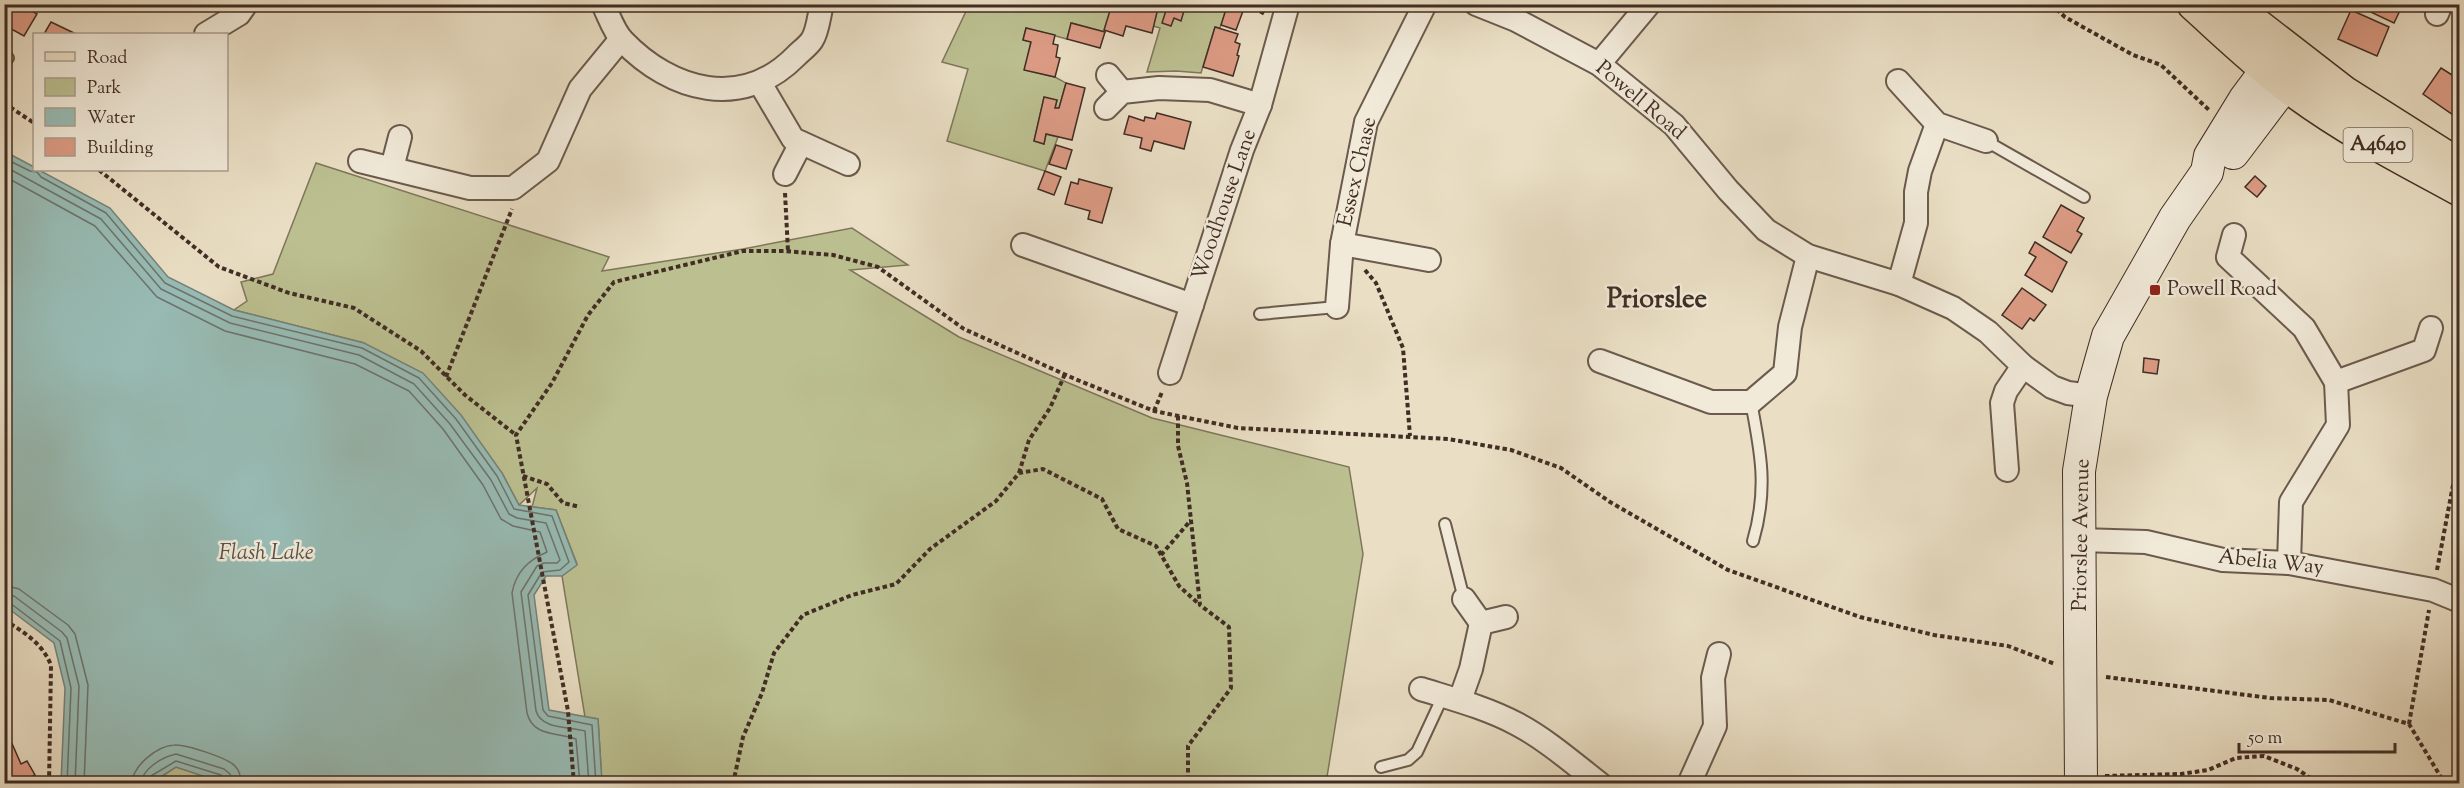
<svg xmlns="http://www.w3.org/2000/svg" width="2464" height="788" viewBox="0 0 2464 788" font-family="'Sorts Mill Goudy',serif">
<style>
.green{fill:#bcc091;stroke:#7e765b;stroke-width:1.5}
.water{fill:#98bcb5;stroke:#75837b;stroke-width:1.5}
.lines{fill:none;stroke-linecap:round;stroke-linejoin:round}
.shore{stroke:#6c746d;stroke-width:1.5}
.building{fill:#dd9c85;stroke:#412d25;stroke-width:1.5}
.lane-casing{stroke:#6b5a4d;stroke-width:14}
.street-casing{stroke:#6b5a4d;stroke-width:26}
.secondary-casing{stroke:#412d25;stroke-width:34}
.primary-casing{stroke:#412d25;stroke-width:36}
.path{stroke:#412d25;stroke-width:4;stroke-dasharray:4.5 3;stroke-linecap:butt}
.lane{stroke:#f1ead9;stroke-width:10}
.street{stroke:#f1ead9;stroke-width:22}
.secondary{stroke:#f1ead9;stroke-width:32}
.primary{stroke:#eadfc5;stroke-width:33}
.poi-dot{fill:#8f2418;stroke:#f1ead9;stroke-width:2}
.labels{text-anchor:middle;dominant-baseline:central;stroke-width:5;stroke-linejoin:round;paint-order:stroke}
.shield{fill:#f1ead9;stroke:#76665b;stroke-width:1.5}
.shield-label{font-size:20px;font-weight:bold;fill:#412d25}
.street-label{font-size:21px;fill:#412d25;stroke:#f1ead9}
.poi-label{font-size:21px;fill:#412d25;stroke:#f1ead9;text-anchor:start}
.water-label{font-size:22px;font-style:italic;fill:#575149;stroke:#f1ead9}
.district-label{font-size:27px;font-weight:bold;fill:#412d25;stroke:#f1ead9}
</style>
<rect width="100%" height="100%" fill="#eadfc5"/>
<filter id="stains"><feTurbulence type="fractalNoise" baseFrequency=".00333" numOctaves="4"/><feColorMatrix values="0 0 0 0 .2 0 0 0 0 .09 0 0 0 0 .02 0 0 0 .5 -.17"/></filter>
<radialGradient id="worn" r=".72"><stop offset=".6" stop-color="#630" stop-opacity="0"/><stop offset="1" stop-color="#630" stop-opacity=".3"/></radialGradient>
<g class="green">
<path d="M969 5H1112L1105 32 1072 23 1067 39 1026 28 1023 40 1031 42 1025 70 1055 77 1066 83 1059 108H1055L1057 100 1044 98 1034 141 1044 144 1046 134 1058 137 1045 171 947 141 968 69 942 62Z"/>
<path d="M1157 5H1228L1220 28 1215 27 1201 73 1176 71 1147 72 1160 28 1153 26 1158 8Z"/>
<path d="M316 163 609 257 602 271 743 249 852 228 908 265 850 270 959 337 1152 418 1349 467 1363 554 1326 783H602L598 719 585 717 562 576 577 564 556 510 532 507 537 488 519 505 502 473 364 343 234 310 247 301 241 282 273 274Z"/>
<path d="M176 767 227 783 151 784Z"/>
</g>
<path class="water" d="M4 151 34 167V170H39L110 208 168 277 234 310 364 343 423 373 461 415 502 473 519 505 556 510 577 565 562 576H546L534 595 549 710 598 719 602 783 227 784 176 767 151 783H61L65 688 54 643 5 606Z"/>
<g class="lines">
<g class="shore">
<path d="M4 158 30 171 37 172 41 177 106 213 165 283 232 316 362 348 419 378 456 419 497 476 514 509 552 516 569 562 560 570 542 572 528 595 543 710 548 716 592 725 596 784"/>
<path d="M4 166 101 219 161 289 230 323 359 355 414 384 450 424 491 480 509 514 517 518 546 523 560 560 557 563H544L537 566 521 592 536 711C542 730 569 726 585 731L589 784"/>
<path d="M4 176 95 226 157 297 225 331 355 364 409 391 443 429 483 485 501 519 513 526 540 532 547 552C529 560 516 571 512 593L527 713C533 737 557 732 576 739L580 784"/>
<path d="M4 585 19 589 68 625 75 634 88 685 84 784"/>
<path d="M4 594 14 596 62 632 67 638 79 686 75 784"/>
<path d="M4 601 10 603 60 641 71 688 67 784"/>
<path d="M132 784C132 766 157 746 174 745 185 744 228 758 235 766 240 771 241 777 241 784"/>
<path d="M141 784C142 769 162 757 176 754L224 769 230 774 232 784"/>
<path d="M148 784 151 776 176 761 221 775 225 784"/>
</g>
</g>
<g class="building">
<path d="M4 4H21L37 14 24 36 4 25Z"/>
<path d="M1112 4H1157L1158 8 1152 33 1126 26 1123 36 1104 30Z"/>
<path d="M1168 4H1186L1181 21 1174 18 1171 26 1162 23Z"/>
<path d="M2364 4H2403L2394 23 2362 8Z"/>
<path d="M1227 6 1243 11 1236 30 1221 25Z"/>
<path d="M2351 10 2389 27 2377 56 2338 39Z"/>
<path d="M51 22 76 34H44Z"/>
<path d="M1071 23 1105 32 1100 48 1067 39Z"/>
<path d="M1215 27 1238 34 1235 42 1240 44 1237 55 1239 56 1233 76 1203 67Z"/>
<path d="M1026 28 1055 35 1053 44 1058 45 1056 57 1060 58 1055 77 1024 70 1031 42 1023 40Z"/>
<path d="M2441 68 2460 80 2459 119 2423 94Z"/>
<path d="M1066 83 1085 88 1072 140 1046 134 1044 144 1034 141 1044 97 1057 100 1055 108H1059Z"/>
<path d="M1157 113 1191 122 1184 149 1154 141 1151 151 1140 148 1142 138 1124 134 1129 116 1144 121 1145 117 1155 119Z"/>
<path d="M1056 145 1072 150 1066 169 1049 164Z"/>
<path d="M1045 171 1061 177 1054 195 1038 189Z"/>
<path d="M2255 176 2266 186 2257 197 2245 187Z"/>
<path d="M1079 179 1112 188 1102 223 1088 219 1090 211 1065 204 1071 182 1078 184Z"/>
<path d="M2061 205 2084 218 2077 231 2082 234 2071 253 2043 237Z"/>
<path d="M2035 242 2067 262 2052 292 2025 275 2036 257 2029 253Z"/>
<path d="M2022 288 2046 305 2034 321 2030 318 2022 329 2002 315Z"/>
<path d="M2144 358 2159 360 2157 374 2143 372Z"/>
<path d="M10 739 21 764 27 761 35 775 18 784H14L8 771 11 769 8 763 4 765V742Z"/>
</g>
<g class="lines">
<g class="lane-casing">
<g id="lane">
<path d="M4 57 8 58"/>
<path d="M1986 141 2084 197"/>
<path d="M1260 314 1337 307"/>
<path d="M1751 402C1761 453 1768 490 1753 541"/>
<path d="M1445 524 1464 599"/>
<path d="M1381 767 1408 760 1417 752 1443 696"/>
</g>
</g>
<g class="street-casing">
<g id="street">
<path d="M603 4C609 16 614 32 623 41 671 91 742 111 796 56 801 51 808 46 812 40 818 31 819 15 822 4"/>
<path d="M1476 4 1516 20 1599 64 1674 125 1728 190 1766 230 1808 256 1899 284 1953 308 1988 332 2023 366 2052 387 2068 393 2091 396"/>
<path d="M2437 14 2441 4"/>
<path d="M206 34 239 14 246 4"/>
<path d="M1599 64 1649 4"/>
<path d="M1108 75 1122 92"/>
<path d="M1898 81 1937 124 1986 141"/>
<path d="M760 83 793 139 848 164"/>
<path d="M1106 108 1122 92 1159 88 1210 90 1260 105"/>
<path d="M360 161 470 188H513L548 161 580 89 621 39"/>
<path d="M392 168 400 137"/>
<path d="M785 174 801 143"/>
<path d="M2234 235 2228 257 2304 328 2336 382 2424 350 2431 328"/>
<path d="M1342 244 1366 122 1425 4"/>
<path d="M1023 245 1192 305"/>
<path d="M1899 284 1916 223V192L1920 171 1937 124"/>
<path d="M1337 307 1342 244 1429 260"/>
<path d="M1600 361 1711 402H1751L1785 373 1790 327 1808 256"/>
<path d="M1170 373 1242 150 1260 105 1288 4"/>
<path d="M2007 470 2002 403 2006 391 2023 366"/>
<path d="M2080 540 2146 542 2223 560 2289 563 2433 590 2460 601"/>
<path d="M2289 563 2291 502 2338 425 2336 382"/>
<path d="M1464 599 1481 623"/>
<path d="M1421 689C1453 699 1487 708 1517 724 1547 740 1573 763 1600 784"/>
<path d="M1460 700 1471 669 1481 623 1506 617"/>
<path d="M1689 784 1715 726 1713 678 1719 654"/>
</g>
</g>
<g class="secondary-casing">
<g id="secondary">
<path d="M2233 153 2301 63"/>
<path d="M2081 784 2079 471 2091 396 2108 336 2175 218 2207 172 2210 156 2245 99 2283 48"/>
</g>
</g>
<g class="primary-casing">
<g id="primary">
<path d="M2194 4C2225 32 2255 61 2287 85 2341 126 2400 157 2460 189"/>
<path d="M2229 4 2344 93 2453 162"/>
</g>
</g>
<g class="path">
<path d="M1247 4 1265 14"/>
<path d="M2051 4 2065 17 2133 55 2161 65 2209 110"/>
<path d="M4 103 34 123"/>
<path d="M99 170 219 267 289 293 354 308 421 351 465 395 516 435"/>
<path d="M785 193 788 251"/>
<path d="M1365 270 1376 283 1403 348 1410 436"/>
<path d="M446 377 512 209"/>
<path d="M1154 411 1162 392"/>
<path d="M1178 416V446L1187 483 1200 605 1229 627 1231 688 1188 746V784"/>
<path d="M1019 473 1029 440 1050 408 1065 374"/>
<path d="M523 476 547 484 563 503 580 507"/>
<path d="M1161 555 1191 520"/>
<path d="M2437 570 2460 448"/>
<path d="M4 620C24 632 42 643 51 665L49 784"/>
<path d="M2106 677 2270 698 2329 700 2409 724 2445 784"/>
<path d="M2409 724 2429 610"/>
<path d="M2105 776 2181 774 2208 770 2236 758 2264 756 2297 769 2319 784"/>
<path d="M574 784 568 711 516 435 552 383 588 315 614 282 743 251H784L833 255 878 267 964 329 1075 379 1154 411 1238 428 1448 439 1511 450 1561 468 1610 502 1728 570 1860 617 1934 635 2008 646 2055 664"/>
<path d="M733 784 743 737 762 693 774 653 803 615 852 595 896 584 930 549 996 501 1019 473 1043 469 1102 499 1118 529 1156 546 1179 586 1200 605"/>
</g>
<use href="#lane" class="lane"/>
<use href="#street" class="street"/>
<use href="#secondary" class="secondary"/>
<use href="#primary" class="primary"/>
</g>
<rect class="poi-dot" x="2149" y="284" width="12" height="12" rx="3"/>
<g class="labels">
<rect class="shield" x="2343.5" y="128" width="69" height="34" rx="4.5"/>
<g class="shield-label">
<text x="2378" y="145">A4640</text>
</g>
<g class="street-label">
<text transform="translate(1640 101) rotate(40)">Powell Road</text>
<text transform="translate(1358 172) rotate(-77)">Essex Chase</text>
<text transform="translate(1225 205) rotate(-71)">Woodhouse Lane</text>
<text transform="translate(2082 535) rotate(-89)">Priorslee Avenue</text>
<text transform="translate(2271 563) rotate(6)">Abelia Way</text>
</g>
<g class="poi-label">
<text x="2167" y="290">Powell Road</text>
</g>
<g class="water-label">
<text x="266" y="554">Flash Lake</text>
</g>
<g class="district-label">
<text x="1657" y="300">Priorslee</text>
</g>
</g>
<rect width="2464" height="788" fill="none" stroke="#eadfc5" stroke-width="24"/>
<rect x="6" y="6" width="2452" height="776" fill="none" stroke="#412d25" stroke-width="3"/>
<rect x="12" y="12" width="2440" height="764" fill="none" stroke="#412d25" stroke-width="1.5"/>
<rect x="33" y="33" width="195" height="138" fill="#f1ead9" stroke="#ab9e91" stroke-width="1.5"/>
<rect x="45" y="52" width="30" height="9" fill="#eadfc5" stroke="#ab9e91" stroke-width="1.5"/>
<text x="87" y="63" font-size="18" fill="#412d25">Road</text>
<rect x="45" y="78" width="30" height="18" fill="#bcc091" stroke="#ab9e91" stroke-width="1.5"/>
<text x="87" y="93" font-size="18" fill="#412d25">Park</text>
<rect x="45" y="108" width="30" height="18" fill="#98bcb5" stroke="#ab9e91" stroke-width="1.5"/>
<text x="87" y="123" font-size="18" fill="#412d25">Water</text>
<rect x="45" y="138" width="30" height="18" fill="#dd9c85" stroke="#ab9e91" stroke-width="1.5"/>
<text x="87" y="153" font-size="18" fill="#412d25">Building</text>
<path d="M2239 743v9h156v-9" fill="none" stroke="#412d25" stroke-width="3"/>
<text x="2248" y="743" font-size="18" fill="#412d25" stroke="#f1ead9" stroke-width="4.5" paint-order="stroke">50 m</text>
<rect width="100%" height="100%" filter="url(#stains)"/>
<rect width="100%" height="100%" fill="url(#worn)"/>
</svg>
